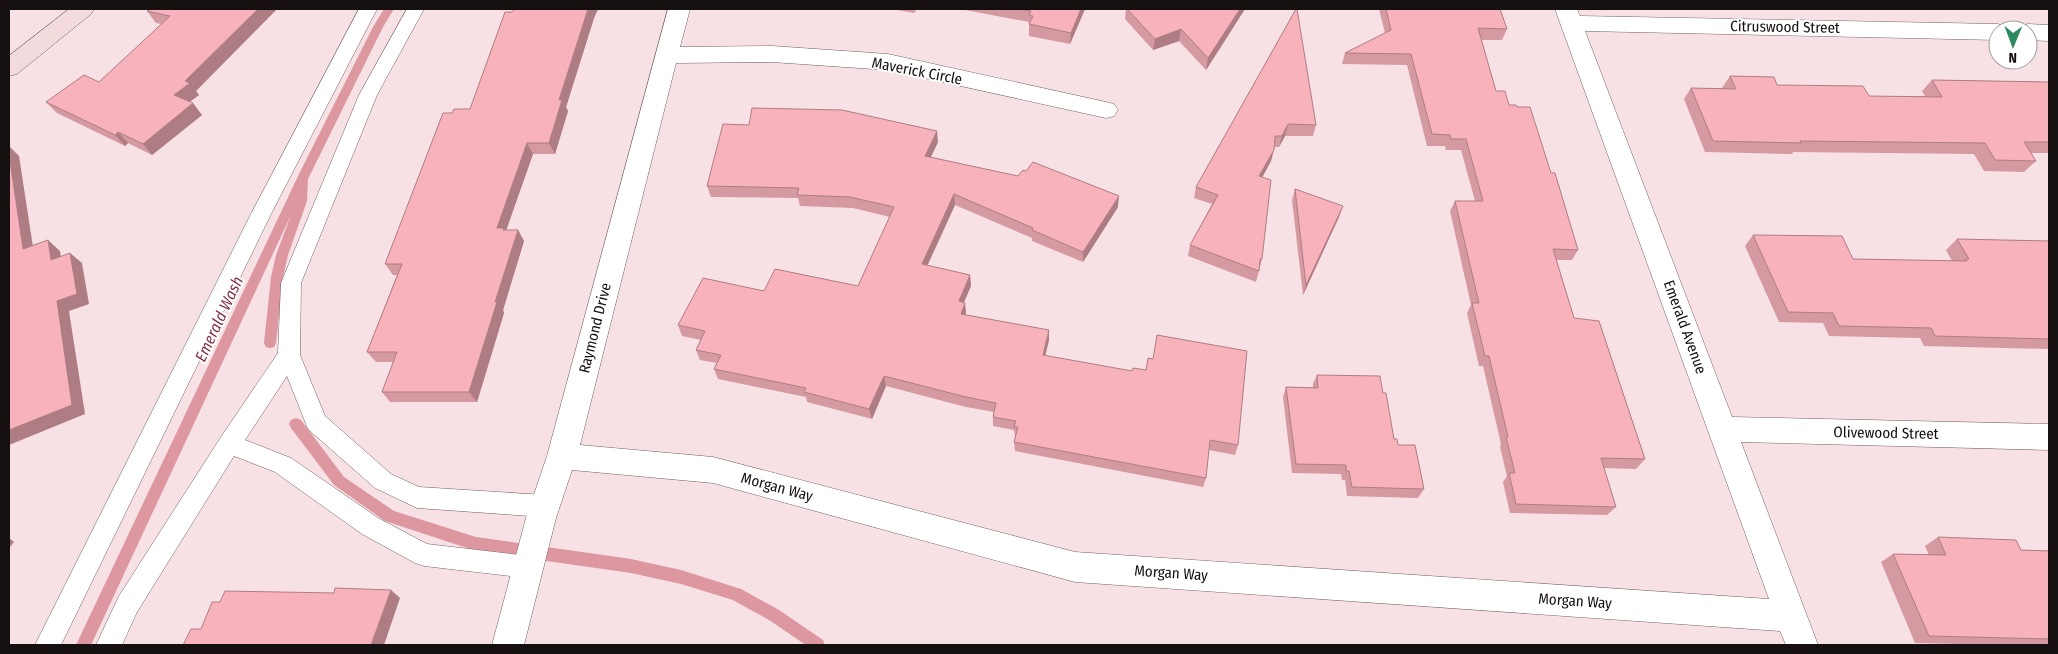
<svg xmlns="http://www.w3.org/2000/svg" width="2058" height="654" viewBox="0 0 2058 654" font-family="'Fira Sans Condensed',sans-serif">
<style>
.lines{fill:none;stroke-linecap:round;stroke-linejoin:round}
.stream{fill:#dc97a1;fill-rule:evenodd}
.lane-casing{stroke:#725f61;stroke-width:1}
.street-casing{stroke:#725f61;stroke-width:1}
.secondary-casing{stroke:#725f61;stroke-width:1}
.lane{fill:#fff;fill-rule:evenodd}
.street{fill:#fff;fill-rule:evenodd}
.secondary{fill:#f2dadd;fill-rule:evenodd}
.wall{fill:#d599a1}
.shaded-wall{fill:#ae7d83}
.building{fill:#f8b2bb;stroke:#ae7d83}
.labels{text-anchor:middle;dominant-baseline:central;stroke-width:4;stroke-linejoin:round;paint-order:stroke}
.street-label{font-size:15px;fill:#160f10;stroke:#fff}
.water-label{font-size:16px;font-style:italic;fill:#853445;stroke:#fff}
</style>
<rect width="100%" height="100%" fill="#f7e1e4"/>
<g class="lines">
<g class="stream">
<path d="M384 9H394L383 27 308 179 307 201 288 255 283 277 276 343 274 347 270 348 266 347 264 343 271 277 276 255 291 215 91 645H76L299 174 373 27Z"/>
<path d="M296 418 301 420 344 477 394 511 476 537 631 559 681 570 741 589 779 610 823 640 825 645H806L769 620 733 600 681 584 631 573 476 551 385 521 334 485 291 428 289 424 291 420Z"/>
</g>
<g class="lane-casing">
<g id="lane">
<path d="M359 9H377L272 212 61 645H35L252 212Z"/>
<path d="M407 9H424L377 95 301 283 300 355 325 416 391 474 419 487 545 495 553 498 557 506 553 514 545 517 417 508 375 488 308 429 287 376 245 440 291 458 378 518 427 544 528 556 537 559 540 567 537 575 528 578 424 566 415 563 362 534 275 472 234 456 137 612 122 645H96L119 596 221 437 278 353 281 283 359 95Z"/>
</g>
</g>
<g class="street-casing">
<g id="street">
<path d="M668 9H690L680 47 772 46 888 54 1106 102 1114 104 1118 110 1114 116 1106 118 888 70 772 62 676 63 580 445 713 457 1075 552 1769 599 1555 9H1577L1580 16 1998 24 2006 27 2008 30H1998V40L1585 31 1732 417 2049 424V450L1741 442 1818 645H1786L1780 631 1075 582 713 483 572 470 556 518 524 645H492L526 518 547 456Z"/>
<path d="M2028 24 2049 25V41L2028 40V30H2018L2020 27Z"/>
</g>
</g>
<g class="secondary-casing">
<path id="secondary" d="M69 9H94L91 14 17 74 9 76V56Z"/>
</g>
<use href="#lane" class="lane"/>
<use href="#street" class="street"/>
<use href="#secondary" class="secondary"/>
</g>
<g class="wall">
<path d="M150 9H277L196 91 199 95 189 102 202 115 152 155 128 143 125 146 57 113 46 102 99 82 162 24 156 23 147 11Z"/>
<path d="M514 9H598L594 18 566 107 568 111 555 154H533L506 230H518L524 241 503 310 504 313 477 402H390L382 392 393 362H376L367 352 397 275H393L385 264 452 113 470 109Z"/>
<path d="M892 9H917L914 13Z"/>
<path d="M960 9H1085L1070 44 1029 36V22Z"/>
<path d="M1126 9H1245L1206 70 1179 41 1153 50 1125 19Z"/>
<path d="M1296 9 1316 125 1313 136H1285L1279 147H1274L1271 161 1262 177V259L1256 282 1188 256 1190 245 1212 204 1194 198 1196 187Z"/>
<path d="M1379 9H1500L1507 29 1502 40H1481L1496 91 1509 105 1551 173 1578 250 1572 260H1556L1574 318 1645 459 1636 469 1604 468 1616 507 1607 515 1510 513 1503 482 1507 476 1500 447 1501 444 1483 366H1479L1467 313 1471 305 1450 211 1455 201H1475L1461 150H1446L1445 146H1427L1407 65 1342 64 1345 53 1385 33Z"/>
<path d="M1730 76 1777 85 1869 96H1925L1922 91 1932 80 2049 82V153H2031L2036 161 2024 172 1984 171 1974 154 1793 152 1792 154 1705 152 1684 99 1691 88 1723 89 1722 88Z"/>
<path d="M938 142 931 157 1118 207 1083 262 1032 241V238L955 205 927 266 970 275 971 286 964 302 966 313V315L1049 340 1045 356 1238 445 1235 455 1209 450 1206 478 1203 487 1015 451 1014 442 1016 436H1015L1014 430 993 426V417L994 412 966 407 886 386 872 419 807 402 806 397 718 379 714 369 717 363 700 360 696 350 701 340 682 336 678 325 764 291 858 286 890 217 853 208 800 206 798 198 711 197 707 186Z"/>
<path d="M1295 189 1339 217 1303 295 1292 200Z"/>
<path d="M1753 235 1853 259 1952 261 1946 250 1957 239 2049 241V349L1924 346 1920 338 1829 336 1823 323 1779 322 1745 246Z"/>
<path d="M1317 375 1383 393 1394 439 1424 489 1418 498 1347 496 1345 480H1342L1341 474 1292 473 1283 397 1286 387 1313 388V384Z"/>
<path d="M1938 537 2021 550 2049 551V645H1998L1915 643 1881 562 1893 554 1929 555 1925 546Z"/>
</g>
<g class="shaded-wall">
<path d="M258 9H277L196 91 199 95 184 106 174 95 185 81Z"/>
<path d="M588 9H598L594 18 566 107 568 111 555 154 549 143 559 100Z"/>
<path d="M1081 9H1085L1070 44 1071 33Z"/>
<path d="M1240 9H1245L1206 70 1208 58Z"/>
<path d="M1181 29 1179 41 1153 50 1155 39Z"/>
<path d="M193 103 202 115 152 155 143 144Z"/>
<path d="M1288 124 1285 136 1279 147 1282 136Z"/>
<path d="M937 131 938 142 926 167 925 156Z"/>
<path d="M118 132 128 143 125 146 115 135Z"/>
<path d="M527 143 533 154 506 231 497 228Z"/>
<path d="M9 146 19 156 35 260 23 249 9 154Z"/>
<path d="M1274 150 1271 161 1257 187 1259 176Z"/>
<path d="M954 194 955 205 923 275 922 264Z"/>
<path d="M1119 196 1118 207 1083 262V252Z"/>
<path d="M1343 206 1339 217 1303 295 1306 285Z"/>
<path d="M518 230 524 241 503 310 504 313 477 402 469 392 495 302Z"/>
<path d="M48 240 60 251 63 270 51 260Z"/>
<path d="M70 253 82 263 89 304 69 311 85 414 9 445V430L57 301Z"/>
<path d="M970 275 971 286 960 311 959 301Z"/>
<path d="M965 303 966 313 962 324 961 314Z"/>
<path d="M1049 330V340L1043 365V355Z"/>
<path d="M884 376 886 386 872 419 869 409Z"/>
<path d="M9 538 14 542 9 548Z"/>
<path d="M391 590 400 598 384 645H371Z"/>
</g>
<g class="building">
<path d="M150 9H258L185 81 190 83 174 95 193 103 143 144 118 132 115 135 46 102 84 75 99 82 170 16 147 11Z"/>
<path d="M514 9H588L559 100H562L549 143H527L497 228H504L503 230H518L495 302H497L469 392H382L397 352H367L402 264H385L443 113H452L454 109H470L505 12H512Z"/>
<path d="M1018 9H1081L1071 33 1029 24 1033 16 1029 15 1031 11Z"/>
<path d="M1127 9H1240L1208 58 1181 29 1155 39Z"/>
<path d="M1296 9H1297L1316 125 1288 124 1282 136H1275L1274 150 1259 176 1271 180 1262 259H1260L1259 271 1190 245 1218 195 1196 187Z"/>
<path d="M1386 9H1500L1507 29 1478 28 1496 91H1505L1509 105H1516L1517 107H1530L1551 173H1555L1578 250 1553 249 1574 318 1599 321 1645 459 1601 458 1616 507 1516 504 1509 473H1515L1506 437H1508L1489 356H1485L1472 303H1479L1455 201H1483L1466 139H1451L1450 135 1432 134 1411 54 1345 53 1391 30Z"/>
<path d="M1730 76 1774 77 1777 85 1863 86 1869 96 1942 97 1932 80 2049 82V142H2024L2036 161 1995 160 1985 143 1800 141 1801 143 1713 141 1691 88 1736 89Z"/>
<path d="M752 108 842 110 937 131 925 156 1018 176 1023 170 1026 171 1033 162 1119 196 1083 252 1032 230 1033 228 954 194 922 264 970 275 959 301 965 303 961 314 1049 330 1043 355 1132 371 1133 368 1146 370 1148 358 1153 359 1157 335 1247 351 1238 445 1210 440 1206 478 1014 442 1018 427H1014L1016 421 993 417 996 403 966 397 884 376 869 409 804 392 806 388 714 369 721 355 696 350 705 331 678 325 703 278 764 291 775 269 858 286 894 207 850 197 797 195 799 188 707 186 723 124 749 125Z"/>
<path d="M9 154 23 249 48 240 51 260 70 253 77 294 57 301 72 405 9 430Z"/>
<path d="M1295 189 1343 206 1306 285Z"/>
<path d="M1753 235 1842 236 1853 259 1967 261 1966 259H1969L1957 239 2049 241V339L1935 336 1931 328 1839 326 1833 313 1788 312Z"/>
<path d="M1317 375 1380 376 1383 393H1386L1394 439H1397L1398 445H1415L1424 489 1352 487 1349 471H1346V465L1296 464 1286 387 1318 388Z"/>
<path d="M1938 537 2016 540 2021 550 2049 551V639L1929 636 1893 554 1946 555Z"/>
<path d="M335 588 391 590 371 645H183L191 629H201L212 602H220L225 591 334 593Z"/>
</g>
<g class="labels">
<g class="street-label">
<text transform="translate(1785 27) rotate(1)">Citruswood Street</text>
<text transform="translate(917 71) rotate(11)">Maverick Circle</text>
<text transform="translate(1685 327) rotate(70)">Emerald Avenue</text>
<text transform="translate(595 328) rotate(-76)">Raymond Drive</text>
<text transform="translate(1886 433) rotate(1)">Olivewood Street</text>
<text transform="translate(777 487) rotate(15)">Morgan Way</text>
<text transform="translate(1171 573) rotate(4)">Morgan Way</text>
<text transform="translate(1575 601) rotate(4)">Morgan Way</text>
</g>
<g class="water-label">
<text transform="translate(219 319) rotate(-65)">Emerald Wash</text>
</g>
</g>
<rect width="2058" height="654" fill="none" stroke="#160f10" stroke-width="20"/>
<g transform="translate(2013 45) rotate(181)"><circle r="24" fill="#ffffff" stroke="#a29f9f"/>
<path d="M0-4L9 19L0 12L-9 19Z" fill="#2d8960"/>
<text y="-8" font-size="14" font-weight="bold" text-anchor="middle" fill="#160f10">N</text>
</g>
</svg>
